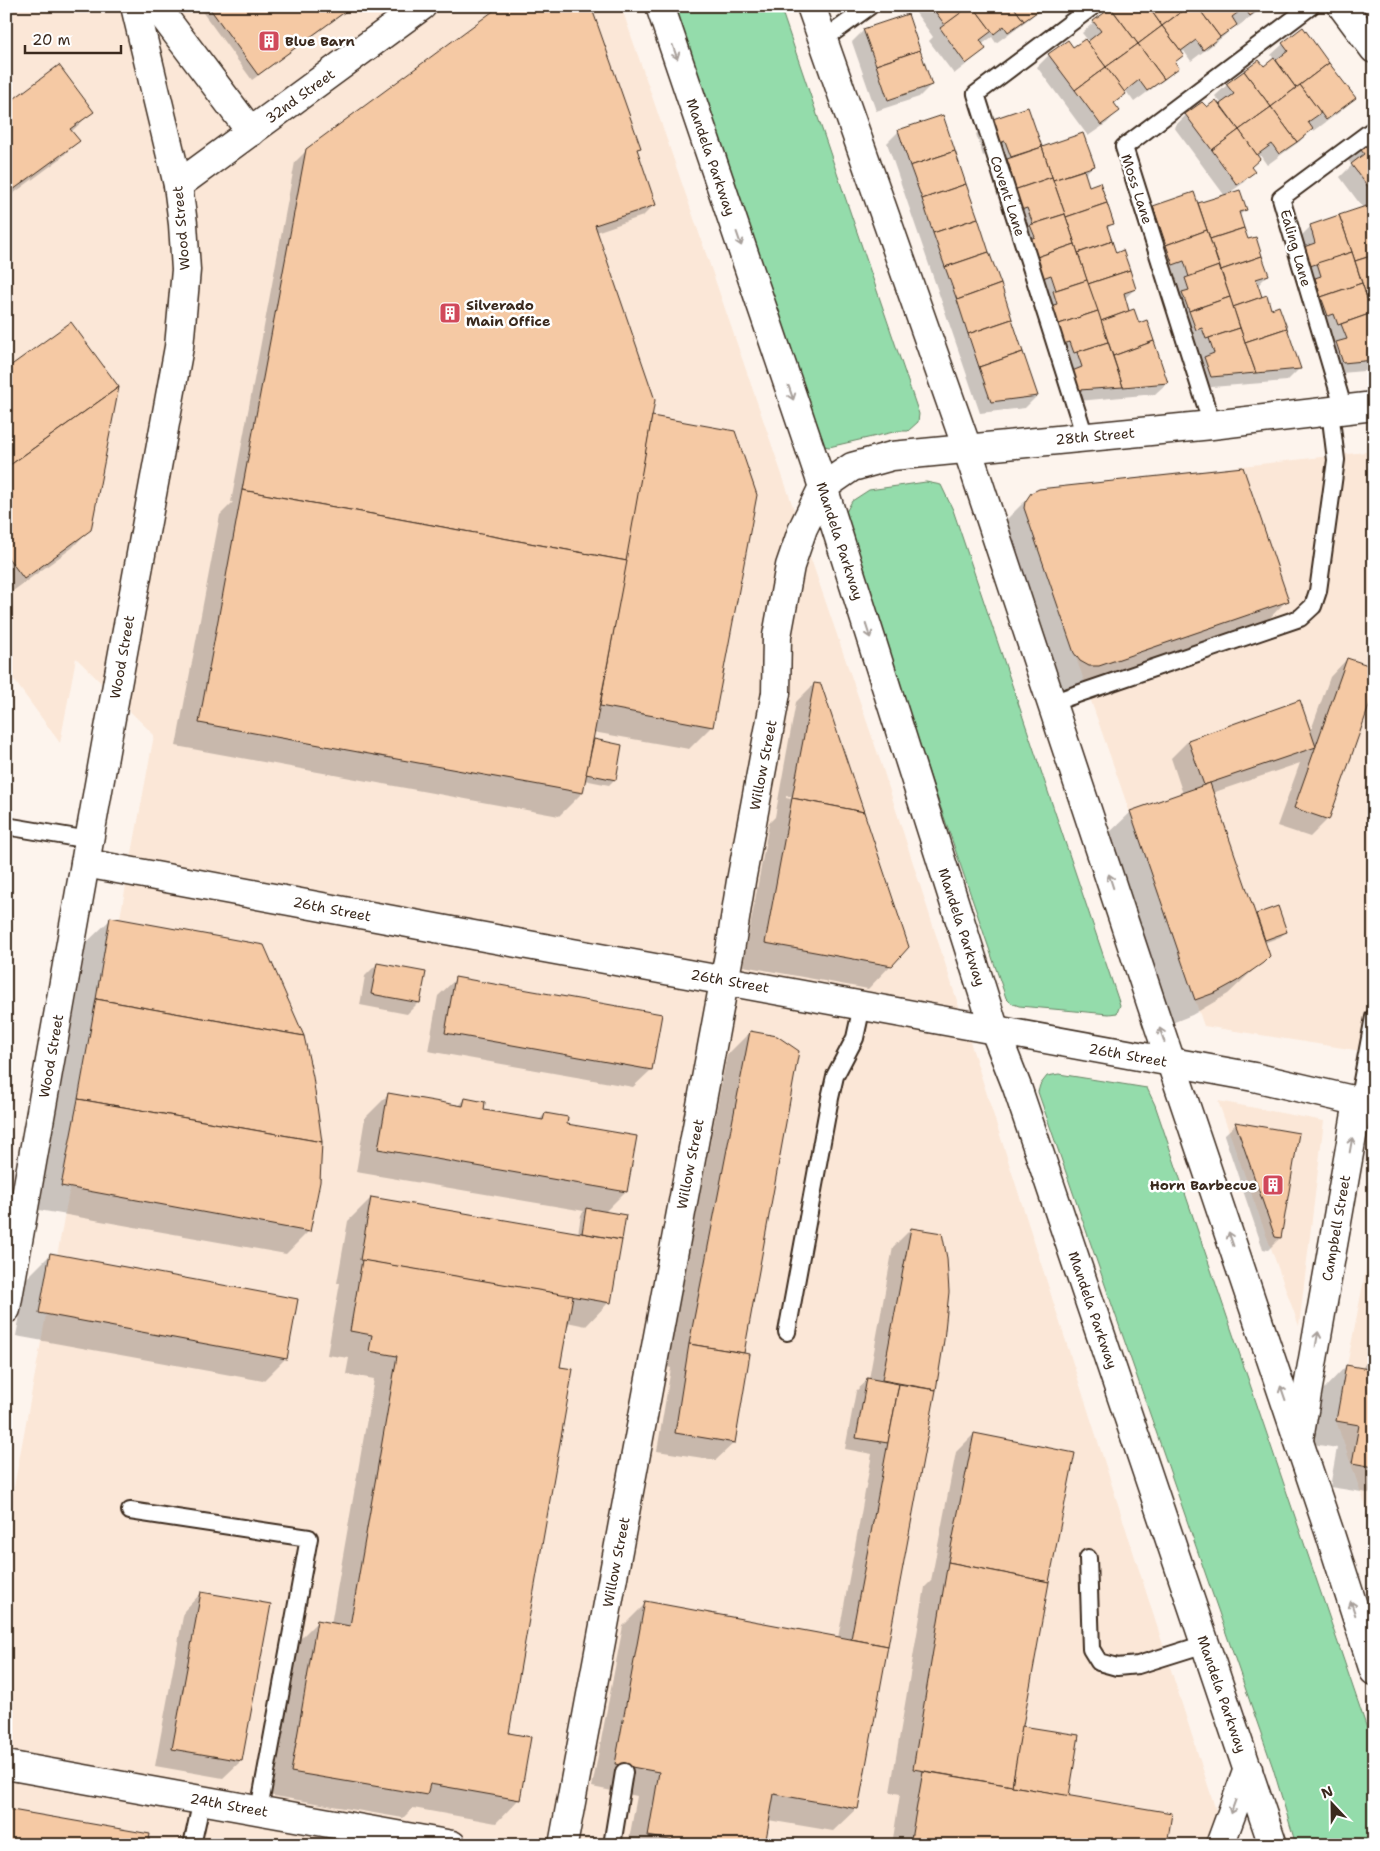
<svg xmlns="http://www.w3.org/2000/svg" width="1380" height="1851" viewBox="0 0 1380 1851" font-family="'Shantell Sans',sans-serif">
<style>
.built{fill:#fbe7d7}
.green{fill:#94dcab;stroke:#688364}
.shadow{fill:#0003;fill-rule:evenodd}
.building{fill:#f5c9a4;stroke:#3b2a1e}
.lines{fill:none;stroke-linecap:round;stroke-linejoin:round}
.service-casing{stroke:#3b2a1e;stroke-width:20}
.minor-casing{stroke:#3b2a1e;stroke-width:31}
.secondary-casing{stroke:#3b2a1e;stroke-width:31}
.service{stroke:#fff;stroke-width:16}
.minor{stroke:#fff;stroke-width:28}
.secondary{stroke:#fff;stroke-width:28}
.oneway{stroke:#a79f9a}
.labels{text-anchor:middle;dominant-baseline:central;stroke-width:5;stroke-linejoin:round;paint-order:stroke}
.poi-label{font-size:14px;font-weight:bold;fill:#3b2a1e;stroke:#fff;text-anchor:start}
.street-label{font-size:14px;fill:#3b2a1e;stroke:#fff}
</style>
<rect width="100%" height="100%" fill="#fdf4ed"/>
<filter id="ink" filterUnits="userSpaceOnUse"><feTurbulence type="fractalNoise" baseFrequency=".02" numOctaves="2"/><feDisplacementMap in="SourceGraphic" scale="10" xChannelSelector="R" yChannelSelector="G"/><feConvolveMatrix kernelMatrix="1 2 1 2 8 2 1 2 1" color-interpolation-filters="sRGB"/></filter>
<g filter="url(#ink)">
<g class="built">
<path d="M6 6H621L881 763 1227 1845H6V1530L154 735 76 658 60 743 6 669Z"/>
<path d="M1374 451V1053L1204 1026 1024 508 1025 502 1031 493 1039 489Z"/>
<path d="M1218 1101 1324 1121 1299 1326Z"/>
<path d="M1374 1229V1530L1336 1421Z"/>
</g>
<g class="green">
<path d="M667 6H780L919 414 918 422 908 431H898L829 447 820 445Z"/>
<path d="M926 482 941 485 953 510 1120 1005 1117 1013 1109 1014 1019 1006 1011 1003 1006 998 890 659 845 514 852 501 869 490Z"/>
<path d="M1059 1074 1147 1088 1155 1105 1374 1749V1845H1296L1273 1768 1038 1092 1040 1085 1047 1076Z"/>
</g>
<g class="shadow">
<path d="M198 6H354L252 80Z"/>
<path d="M911 6H1042V7L1030 18 996 43 992 37 981 45 984 48 972 60 954 74 929 41 933 37Z"/>
<path d="M1115 6H1265L1237 27 1236 24 1224 36 1191 61 1184 51 1181 53 1182 55 1174 63 1177 68 1165 79 1134 102 1126 91 1114 104 1118 111 1107 123 1088 136 1037 67 1049 55 1091 44 1082 33 1094 22Z"/>
<path d="M1303 29 1354 98 1342 110 1314 131 1312 129 1300 141 1267 165 1260 155 1257 157 1250 168 1253 172 1242 184 1226 195 1245 210 1239 216 1247 241 1268 275 1257 286 1261 299 1270 311 1299 369 1287 381 1199 388 1193 370 1202 361 1197 349 1194 350 1174 290 1177 287 1172 272 1142 219 1154 207 1198 205 1225 196 1174 127 1186 115 1222 104 1215 96 1227 85 1263 67 1274 59 1271 55 1283 44Z"/>
<path d="M864 30 931 85 919 97 876 111 852 42Z"/>
<path d="M6 96 11 103 92 112 71 132 78 141 60 159 6 199Z"/>
<path d="M1028 109 1041 149 1093 166 1084 175 1088 188 1113 223 1106 230 1115 255 1135 289 1124 299 1129 313 1138 324 1167 383 1155 394 1067 402 1039 319 1044 313 1039 286 1029 290 1016 253 1022 247 1016 219 1006 222 994 185 999 180 993 152 983 156 976 134 988 122Z"/>
<path d="M899 131 1037 396 1025 408 980 413 887 143Z"/>
<path d="M1374 136V370L1331 374 1305 274 1295 278 1290 260 1302 248 1299 238 1310 227 1363 208 1340 177 1352 165 1347 159Z"/>
<path d="M639 148 636 151 655 204 643 216 596 232 650 420 712 726 689 749 593 732 591 743 594 741 615 779 609 785 584 780 582 793 559 816 176 746 220 515 233 502H231L295 162 307 150Z"/>
<path d="M6 371 90 529 72 548 6 596Z"/>
<path d="M1032 494 1287 600 1264 624 1075 689H1065L1056 684 1002 526 1008 518Z"/>
<path d="M1347 659 1328 819 1310 837 1277 826 1300 763 1212 793 1255 917 1257 915 1286 932 1280 937 1264 943 1269 955 1228 994 1192 1015 1172 1023 1107 835 1131 812 1183 794 1171 758 1188 741 1310 733 1330 677Z"/>
<path d="M814 684 891 965 868 989 743 966 769 823 775 817 796 702ZM786 796 839 806V808L786 798Z"/>
<path d="M111 919 309 1231 286 1254 39 1210 87 942Z"/>
<path d="M377 964 419 1002 407 1014 360 1005 365 976Z"/>
<path d="M456 979 651 1070 633 1087 428 1051 438 996Z"/>
<path d="M750 1032 797 1051 742 1354 734 1443 716 1460 657 1451 671 1368 667 1367 727 1055Z"/>
<path d="M388 1095 458 1107 465 1099 483 1111 539 1120 545 1114 565 1125 626 1191 605 1212 625 1216 609 1302 586 1326 567 1322 507 1734 519 1799 496 1823 413 1808 403 1818 268 1795 294 1645 318 1621 331 1624 374 1379 346 1374 349 1358 327 1355 340 1283H337L348 1221 371 1198 578 1234 581 1215 584 1211 356 1172 365 1118Z"/>
<path d="M1236 1124 1297 1134 1280 1238 1268 1250 1263 1249 1224 1135Z"/>
<path d="M911 1229 943 1340 857 1808 833 1831 768 1820 763 1845H628L637 1796 592 1787 623 1626 646 1603 838 1638 872 1454 845 1449 856 1391 869 1379 893 1247Z"/>
<path d="M50 1255 286 1358 263 1381 16 1336 27 1278Z"/>
<path d="M1374 1349V1494L1330 1487 1337 1448 1313 1444 1323 1390 1346 1366 1362 1369Z"/>
<path d="M974 1434 1048 1581 1021 1727 1068 1797 1166 1845H892L900 1794 890 1792 925 1587 931 1581 956 1452Z"/>
<path d="M201 1593 241 1761 223 1778 155 1766 184 1611Z"/>
</g>
<g class="building">
<path d="M208 6H353L258 75Z"/>
<path d="M500 6H591L641 148 637 149 656 205 595 225 655 400 627 561 242 490 306 149Z"/>
<path d="M931 6H970L945 25Z"/>
<path d="M970 6H973L992 31 980 40 986 49 966 64 940 28Z"/>
<path d="M973 6H1013L1024 21 1008 32 1004 26 994 34Z"/>
<path d="M1013 6H1043L1044 7 1024 21Z"/>
<path d="M1113 6H1148L1162 26 1138 44 1111 8Z"/>
<path d="M1148 6H1189L1162 26Z"/>
<path d="M1189 6H1197L1220 37 1203 50 1196 40 1181 51 1162 26Z"/>
<path d="M1197 6H1243L1244 8 1232 17 1237 25 1220 37Z"/>
<path d="M1243 6H1263L1250 16Z"/>
<path d="M1111 8 1138 44 1106 67 1087 42 1101 31 1093 21Z"/>
<path d="M908 14 920 50 876 65 863 29Z"/>
<path d="M1162 26 1184 55 1175 62 1179 68 1164 79 1138 44Z"/>
<path d="M1303 27 1329 63 1296 88 1276 60 1288 51 1282 43Z"/>
<path d="M1085 39 1106 67 1075 90 1048 54 1068 40 1073 47Z"/>
<path d="M1138 44 1164 79 1147 91 1139 80 1124 92 1106 67Z"/>
<path d="M920 50 932 85 888 100 876 65Z"/>
<path d="M1274 58 1296 88 1271 107 1244 71 1259 60 1264 66Z"/>
<path d="M1329 63 1356 98 1326 120 1300 85Z"/>
<path d="M59 65 94 112 70 129 80 141 6 195V94L11 101Z"/>
<path d="M1106 67 1126 94 1114 103 1120 111 1101 125 1075 90Z"/>
<path d="M1244 71 1271 107 1239 130 1220 104 1234 94 1226 84Z"/>
<path d="M1300 85 1321 113 1308 122 1313 129 1297 142 1271 107Z"/>
<path d="M1216 100 1239 130 1212 150 1185 114 1202 102 1207 107Z"/>
<path d="M1028 107 1042 147 1011 157 1005 141 995 145 987 121Z"/>
<path d="M1271 107 1297 142 1279 154 1272 144 1257 155 1239 130Z"/>
<path d="M943 115 955 151 910 166 898 130Z"/>
<path d="M1239 130 1260 159 1251 167 1255 172 1237 185 1212 150Z"/>
<path d="M1083 133 1095 166 1053 180 1042 147Z"/>
<path d="M1374 135V191L1372 192 1351 164 1364 154 1358 146Z"/>
<path d="M1042 147 1052 177 1011 191 1005 172 1011 171 1007 159Z"/>
<path d="M955 151 966 184 922 199 910 166Z"/>
<path d="M1084 170 1089 186 1100 182 1107 203 1066 217 1053 180Z"/>
<path d="M1052 177 1065 214 1033 224 1027 208 1018 211 1011 191Z"/>
<path d="M966 184 978 218 933 233 922 199Z"/>
<path d="M1240 190 1247 210 1239 212 1244 228 1210 239 1198 203Z"/>
<path d="M1194 192 1207 230 1166 245 1153 206Z"/>
<path d="M1107 203 1114 224 1107 226 1112 241 1078 253 1066 217Z"/>
<path d="M1366 206 1374 229V255L1355 261 1339 215Z"/>
<path d="M1065 214 1075 244 1034 258 1027 240 1035 237 1030 225Z"/>
<path d="M1339 215 1352 252 1307 267 1301 248 1315 243 1310 225Z"/>
<path d="M978 218 989 252 945 267 933 233Z"/>
<path d="M1244 228 1248 239 1256 237 1262 256 1221 270 1210 239Z"/>
<path d="M1207 230 1219 266 1189 277 1184 261 1173 265 1166 245Z"/>
<path d="M1112 241 1116 253 1123 250 1130 270 1088 284 1078 253Z"/>
<path d="M1075 244 1087 280 1056 290 1051 275 1040 279 1034 258Z"/>
<path d="M989 252 1001 284 957 300 945 267Z"/>
<path d="M1352 252 1362 283 1321 297 1315 278 1321 276 1317 263Z"/>
<path d="M1374 255V290L1365 292 1355 261Z"/>
<path d="M1262 256 1269 275 1256 279 1262 297 1233 307 1221 270Z"/>
<path d="M1219 266 1230 297 1189 311 1182 292 1189 290 1185 278Z"/>
<path d="M1130 270 1136 289 1124 293 1129 311 1101 321 1088 284Z"/>
<path d="M1087 280 1098 311 1056 325 1050 306 1057 304 1053 291Z"/>
<path d="M1362 283 1372 313 1338 325 1334 314 1328 316 1321 297Z"/>
<path d="M1001 284 1012 319 968 334 957 300Z"/>
<path d="M1374 290V318L1365 292Z"/>
<path d="M1267 295 1271 309 1279 306 1287 328 1245 342 1233 307Z"/>
<path d="M1230 297 1240 328 1206 339 1202 328 1196 330 1189 311Z"/>
<path d="M1134 309 1139 323 1147 320 1154 341 1113 356 1101 321Z"/>
<path d="M1098 311 1108 342 1074 353 1070 342 1063 344 1056 325Z"/>
<path d="M1372 313 1374 318V360L1343 363 1336 342 1347 339 1341 324Z"/>
<path d="M1012 319 1023 352 979 367 968 334Z"/>
<path d="M71 322 119 387 6 468V369Z"/>
<path d="M1240 328 1256 373 1211 377 1204 357 1214 353 1209 338Z"/>
<path d="M1287 328 1301 369 1256 373 1245 342Z"/>
<path d="M1154 341 1168 383 1123 387 1113 356Z"/>
<path d="M1108 342 1123 387 1079 390 1072 371 1082 367 1077 352Z"/>
<path d="M1023 352 1038 396 991 402 979 367Z"/>
<path d="M119 387 91 530 24 579 6 555V468Z"/>
<path d="M652 416 735 431 757 495 713 727 600 706Z"/>
<path d="M1243 467 1289 601 1099 666H1089L1080 661 1074 653 1024 508 1025 502 1031 493 1039 489Z"/>
<path d="M242 490 627 561 583 793 199 723Z"/>
<path d="M1347 658 1374 667V692L1329 820 1294 808Z"/>
<path d="M814 683 821 684 864 812 792 798Z"/>
<path d="M1300 700 1316 747 1204 785 1188 740Z"/>
<path d="M594 739 622 745 616 780 586 774Z"/>
<path d="M1210 783 1270 956 1263 963 1237 981 1217 992 1195 1000 1130 811Z"/>
<path d="M792 798 864 812 909 947 892 966 765 943Z"/>
<path d="M1278 906 1287 932 1265 940 1256 914Z"/>
<path d="M110 917 264 945 304 1036 96 999Z"/>
<path d="M377 963 426 972 420 1003 371 994Z"/>
<path d="M455 977 662 1014 652 1070 445 1033Z"/>
<path d="M96 999 304 1036 313 1077 322 1142 78 1099Z"/>
<path d="M750 1031 777 1036 799 1051 744 1353 689 1344Z"/>
<path d="M388 1093 463 1106 465 1098 485 1102 484 1110 543 1120 545 1113 568 1117 567 1124 637 1136 627 1192 378 1149Z"/>
<path d="M78 1099 322 1142 320 1182 310 1232 61 1186Z"/>
<path d="M1235 1122 1299 1133 1281 1238 1275 1237Z"/>
<path d="M371 1197 622 1240 611 1303 360 1260Z"/>
<path d="M586 1208 626 1215 622 1240 582 1233Z"/>
<path d="M911 1228 942 1233 947 1258 949 1292 944 1340 936 1390 882 1380Z"/>
<path d="M50 1253 298 1299 287 1359 39 1313Z"/>
<path d="M362 1260 573 1296 560 1367 573 1369 509 1733 531 1737 520 1800 430 1784 427 1795 291 1772 317 1620 350 1626 397 1356 369 1351 372 1335 350 1331Z"/>
<path d="M689 1344 750 1354 735 1443 675 1433Z"/>
<path d="M1346 1365 1374 1370V1467L1352 1463 1359 1425 1336 1421Z"/>
<path d="M867 1378 899 1384 888 1443 856 1438Z"/>
<path d="M899 1384 936 1390 888 1646 851 1639Z"/>
<path d="M974 1433 1075 1453 1049 1582 948 1562Z"/>
<path d="M948 1562 1049 1582 1012 1786 913 1769Z"/>
<path d="M201 1592 271 1604 242 1761 172 1749Z"/>
<path d="M645 1601 888 1646 858 1809 774 1794 765 1845H696L648 1836 659 1772 615 1764Z"/>
<path d="M1022 1726 1079 1735 1069 1796 1012 1786Z"/>
<path d="M923 1771 1172 1813 1167 1845H910Z"/>
<path d="M6 1809 150 1834 148 1845H6Z"/>
</g>
<g class="lines">
<g class="service-casing">
<g id="service">
<path d="M823 40 870 6"/>
<path d="M1344 410 1281 198 1374 129"/>
<path d="M1212 425 1124 147 1311 6"/>
<path d="M1085 437 976 94 1093 6"/>
<path d="M1051 703 1300 618 1313 606 1318 591 1336 460 1330 411"/>
<path d="M6 826 89 840"/>
<path d="M1358 1102 1374 1017"/>
<path d="M787 1332 830 1098 835 1076 855 1038 862 1006"/>
<path d="M130 1511 309 1538 259 1810"/>
<path d="M1088 1558 1091 1649 1099 1662 1117 1667 1138 1665 1205 1644"/>
<path d="M192 1845 202 1800"/>
<path d="M612 1845 624 1772"/>
</g>
</g>
<g class="minor-casing">
<g id="minor">
<path d="M156 6 251 132"/>
<path d="M1342 6 1374 49"/>
<path d="M178 185 422 6"/>
<path d="M85 863 457 932 1254 1077 1374 1105"/>
<path d="M6 1309 106 745 179 347 186 270 183 224 178 185 135 6"/>
<path d="M1299 1439 1358 1102"/>
<path d="M6 1765 452 1845"/>
<path d="M563 1845 730 950 741 881 776 693 777 636 790 566 803 528 823 487 852 467 892 456 1212 425 1374 406"/>
<path d="M1220 1845 1248 1769"/>
</g>
</g>
<g class="secondary-casing">
<g id="secondary">
<path d="M660 6 823 487 995 1031 1017 1087 1273 1845"/>
<path d="M811 6 967 448 1152 1006 1329 1531 1374 1671"/>
</g>
</g>
<use href="#service" class="service"/>
<use href="#minor" class="minor"/>
<use href="#secondary" class="secondary"/>
</g>
<defs><path id="oneway-shaft" d="M-6 0H5M1.5-3L5.5 0L1.5 3" fill="none" stroke-width="1.6" stroke-linecap="round" stroke-linejoin="round" transform="scale(1.25)"/></defs>
<g class="oneway">
<use href="#oneway-shaft" transform="translate(675 52) rotate(71)"/>
<use href="#oneway-shaft" transform="translate(739 239) rotate(71)"/>
<use href="#oneway-shaft" transform="translate(791 393) rotate(71)"/>
<use href="#oneway-shaft" transform="translate(868 631) rotate(72)"/>
<use href="#oneway-shaft" transform="translate(1111 881) rotate(-108)"/>
<use href="#oneway-shaft" transform="translate(1162 1035) rotate(-109)"/>
<use href="#oneway-shaft" transform="translate(1351 1145) rotate(-80)"/>
<use href="#oneway-shaft" transform="translate(1231 1239) rotate(-109)"/>
<use href="#oneway-shaft" transform="translate(1317 1339) rotate(-80)"/>
<use href="#oneway-shaft" transform="translate(1283 1393) rotate(-109)"/>
<use href="#oneway-shaft" transform="translate(1353 1608) rotate(-108)"/>
<use href="#oneway-shaft" transform="translate(1233 1807) rotate(110)"/>
</g>
</g>
<defs>
<g id="building-square" transform="scale(1.125)"><rect x="-9" y="-9" width="18" height="18" rx="4" fill="#d1495b" stroke="#fff"/><path d="M-4-6H4V6H1V3H-1V6H-4ZM-2.5-4.3h1.7v1.8h-1.7ZM.8-4.3h1.7v1.8H.8ZM-2.5-1h1.7V.8h-1.7ZM.8-1h1.7V.8H.8Z" fill="#fff"/></g>
</defs>
<g fill-rule="evenodd">
<use href="#building-square" x="269" y="41"/>
<use href="#building-square" x="450" y="313"/>
<use href="#building-square" x="1273" y="1185"/>
</g>
<g class="labels">
<g class="poi-label">
<text x="285" y="41">Blue Barn</text>
<text x="466" y="305">Silverado<tspan x="466" dy="16">Main Office</tspan></text>
<text x="1257" y="1185" text-anchor="end">Horn Barbecue</text>
</g>
<g class="street-label">
<text transform="translate(300 96) rotate(-36)">32nd Street</text>
<text transform="translate(711 157) rotate(71)">Mandela Parkway</text>
<text transform="translate(1137 189) rotate(72)">Moss Lane</text>
<text transform="translate(1008 196) rotate(72)">Covent Lane</text>
<text transform="translate(181 228) rotate(-95)">Wood Street</text>
<text transform="translate(1296 248) rotate(74)">Ealing Lane</text>
<text transform="translate(1095 436) rotate(-5)">28th Street</text>
<text transform="translate(840 541) rotate(72)">Mandela Parkway</text>
<text transform="translate(122 657) rotate(-80)">Wood Street</text>
<text transform="translate(763 765) rotate(-79)">Willow Street</text>
<text transform="translate(332 909) rotate(11)">26th Street</text>
<text transform="translate(962 927) rotate(72)">Mandela Parkway</text>
<text transform="translate(730 981) rotate(10)">26th Street</text>
<text transform="translate(1128 1055) rotate(10)">26th Street</text>
<text transform="translate(51 1056) rotate(-80)">Wood Street</text>
<text transform="translate(690 1164) rotate(-79)">Willow Street</text>
<text transform="translate(1336 1228) rotate(-80)">Campbell Street</text>
<text transform="translate(1093 1310) rotate(71)">Mandela Parkway</text>
<text transform="translate(616 1562) rotate(-79)">Willow Street</text>
<text transform="translate(1222 1694) rotate(71)">Mandela Parkway</text>
<text transform="translate(229 1805) rotate(10)">24th Street</text>
</g>
</g>
<rect width="1380" height="1851" fill="none" stroke="#fff" stroke-width="25"/>
<rect x="12" y="12" width="1355" height="1826" fill="none" stroke="#3b2a1e" stroke-width="2" filter="url(#ink)"/>
<g transform="translate(1332 1804) rotate(338)" stroke="#ffffff" stroke-width="4" paint-order="stroke">
<path d="M0-4L9 19L0 12L-9 19Z" fill="#3b2a1e"/>
<text y="-8" font-size="14" font-weight="bold" text-anchor="middle" fill="#3b2a1e">N</text>
</g>
<path d="M25 45v8h96v-8" fill="none" stroke="#3b2a1e" stroke-width="2.5"/>
<text x="32" y="45" font-size="15" fill="#3b2a1e" stroke="#ffffff" stroke-width="4" paint-order="stroke">20 m</text>
</svg>
